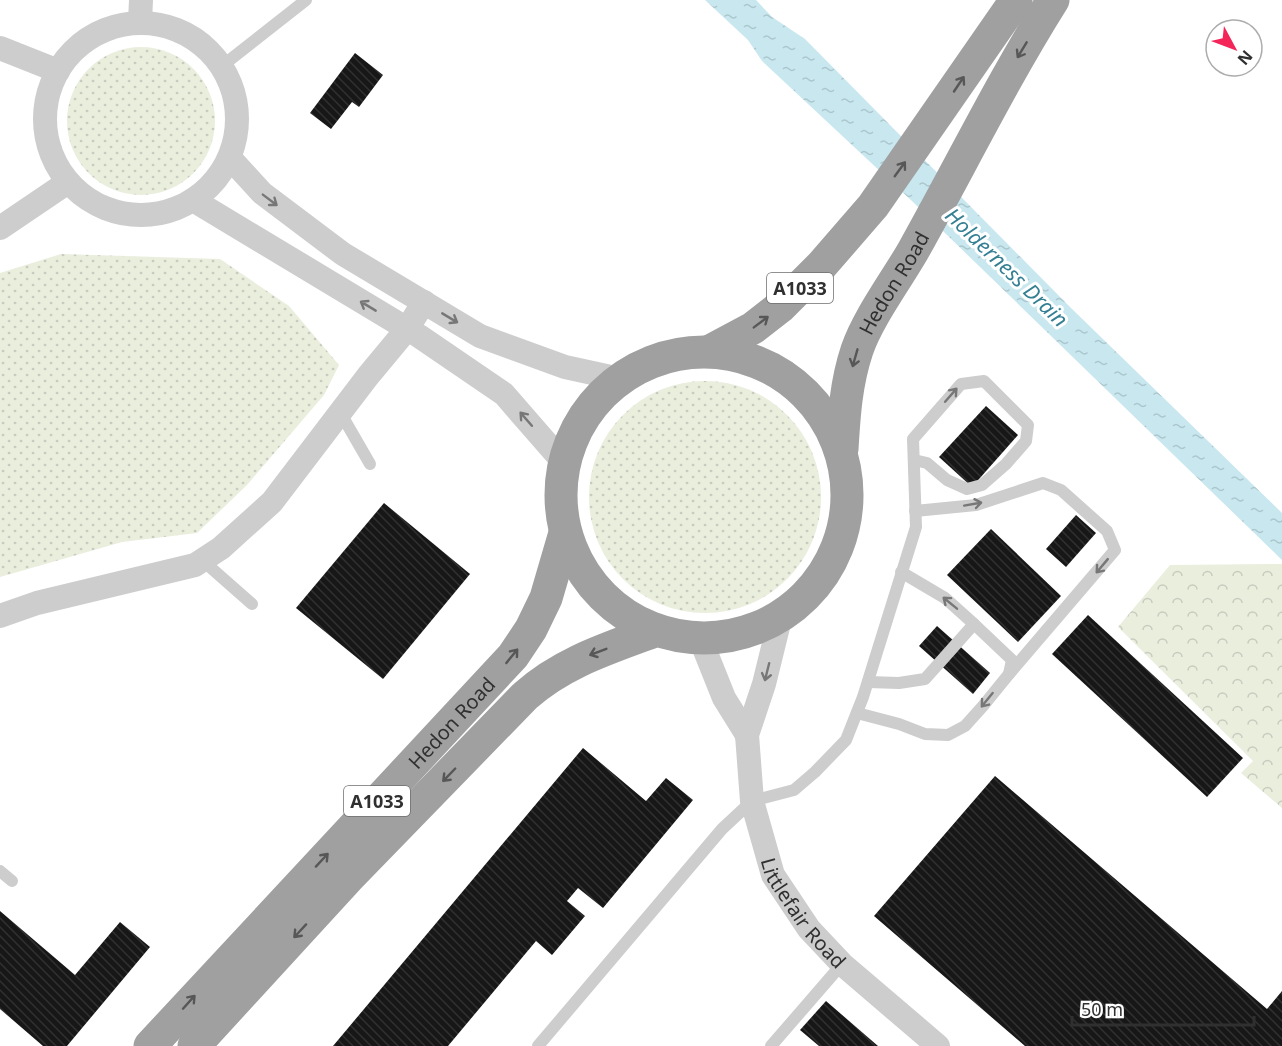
<svg xmlns="http://www.w3.org/2000/svg" width="1282" height="1046" viewBox="0 0 1282 1046" font-family="'Noto Sans',sans-serif">
<style>
.grass{fill:url(#grass-dots)}
.forest{fill:url(#forest-crowns)}
.water{fill:url(#water-ripples)}
.building{fill:url(#building-back-hatch)}
.lines{fill:none;stroke-linecap:round;stroke-linejoin:round}
.service{stroke:#cdcdcd;stroke-width:12}
.minor{stroke:#cdcdcd;stroke-width:24}
.trunk{stroke:#a0a0a0;stroke-width:33}
.oneway{stroke:#575757}
.oneway2{stroke:#777}
.labels{text-anchor:middle;dominant-baseline:central;stroke-width:6;stroke-linejoin:round;paint-order:stroke}
.shield{fill:#fff;stroke:#6e6e6e;stroke-width:1.5}
.shield-label{font-size:18px;font-weight:bold;fill:#303030}
.street-label{font-size:20px;fill:#303030;stroke:#fff}
.water-label{font-size:21px;font-style:italic;fill:#347f93;stroke:#fff}
</style>
<defs>
<pattern id="grass-dots" width="8" height="8" patternUnits="userSpaceOnUse" patternTransform="scale(1.5)"><rect width="8" height="8" fill="#e9eedd"/><path d="M2 2h.1M6 6h.1" fill="none" stroke="#c8ccbe" stroke-width="1.8" stroke-linecap="round"/></pattern>
<pattern id="forest-crowns" width="20" height="18" patternUnits="userSpaceOnUse" patternTransform="scale(1.5)"><rect width="20" height="18" fill="#e9eedd"/><path d="M2 6a3 3 0 1 1 6 0M12 15a3 3 0 1 1 6 0" fill="none" stroke="#c8ccbe"/></pattern>
<pattern id="water-ripples" width="26" height="14" patternUnits="userSpaceOnUse" patternTransform="scale(1.5)"><rect width="26" height="14" fill="#c8e7ef"/><path d="M2 4q2-2 4 0t4 0M15 11q2-2 4 0t4 0" fill="none" stroke="#acc6cd"/></pattern>
<pattern id="building-back-hatch" width="6" height="6" patternUnits="userSpaceOnUse" patternTransform="scale(1.5)"><rect width="6" height="6" fill="#171717"/><path d="M-1 5l2 2M0 0l6 6M5-1l2 2" fill="none" stroke="#303030"/></pattern>
</defs>
<rect width="100%" height="100%" fill="#fff"/>
<g class="grass">
<circle cx="141" cy="121" r="74"/>
<path d="M61 254 220 259 289 306 339 365 324 395 247 485 197 533 122 542 0 577V273Z"/>
<circle cx="705" cy="497" r="116"/>
</g>
<path class="forest" d="M1282 564V808L1241 773 1253 761 1118 627 1170 565Z"/>
<path class="water" d="M705 0H756L772 17 805 39 1071 308 1282 513V560L912 201 762 61 748 40Z"/>
<g class="building">
<path d="M355 53 383 75 359 107 352 102 331 129 310 113Z"/>
<path d="M986 406 1018 435 972 487 939 457Z"/>
<path d="M384 503 470 574 383 679 296 608Z"/>
<path d="M1076 515 1096 533 1066 567 1046 549Z"/>
<path d="M991 529 1061 596 1018 642 947 575Z"/>
<path d="M1088 615 1243 758 1207 797 1052 654Z"/>
<path d="M937 626 990 673 973 694 919 646Z"/>
<path d="M583 748 646 801 666 778 693 800 603 908 578 888 567 901 585 916 552 955 536 941 448 1046H333Z"/>
<path d="M995 776 1267 1009 1282 991V1046H1025L874 916Z"/>
<path d="M0 911 75 975 120 922 150 947 67 1046H43L0 1009Z"/>
<path d="M826 1001 878 1046H819L800 1030Z"/>
</g>
<g class="lines">
<g class="service">
<path d="M222 66 306 0"/>
<path d="M340 412 370 464"/>
<path d="M915 511 976 505 1043 483 1061 490 1107 531 1115 550 1009 674"/>
<path d="M202 560 252 604"/>
<path d="M868 682 899 683 925 679 974 624 945 598 901 572"/>
<path d="M857 713 899 724 925 734 948 735 965 726 983 706 1009 674 1012 660 974 624"/>
<path d="M0 871 12 881"/>
<path d="M538 1046 722 829 752 801 794 790 815 772 846 740 863 697 916 527 913 439 961 384 984 381 1028 425 1026 441 1006 464 982 485 967 489 947 480 927 463 914 460"/>
<path d="M771 1046 842 964"/>
</g>
<g class="minor">
<path d="M140 22 141 0"/>
<circle cx="141" cy="119" r="96"/>
<path d="M0 48 58 71"/>
<path d="M230 158 262 193 343 254 480 336 565 367 620 379"/>
<path d="M193 200 419 336 504 394 564 463"/>
<path d="M0 228 68 182"/>
<path id="s1" d="M781 615 764 684 747 735 752 801 773 875 809 929 842 964 938 1046"/>
<path d="M0 616 37 603 195 565 221 548 272 502 368 376 407 329 424 302"/>
<path d="M700 638 724 698 747 735"/>
</g>
<g class="trunk">
<path d="M710 351 753 328 780 307 821 266 873 206 1016 0"/>
<circle cx="704" cy="495" r="143"/>
<path id="s2" d="M842 449C844 415 846 383 857 350 868 318 895 282 913 251 960 167 1002 81 1053 0"/>
<path id="s3" d="M150 1046 513 656 531 629 546 598 565 533"/>
<path d="M194 1046 348 878 525 696C562 663 606 649 652 632"/>
</g>
</g>
<defs><path id="oneway-shaft" d="M-6 0H5M1.5-3L5.5 0L1.5 3" fill="none" stroke-width="1.6" stroke-linecap="round" stroke-linejoin="round" transform="scale(1.5)"/></defs>
<g class="oneway">
<use href="#oneway-shaft" transform="translate(1022 50) rotate(121)"/>
<use href="#oneway-shaft" transform="translate(959 84) rotate(-56)"/>
<use href="#oneway-shaft" transform="translate(900 169) rotate(-54)"/>
<use href="#oneway-shaft" transform="translate(761 322) rotate(-37)"/>
<use href="#oneway-shaft" transform="translate(855 358) rotate(106)"/>
<use href="#oneway-shaft" transform="translate(598 652) rotate(159)"/>
<use href="#oneway-shaft" transform="translate(512 656) rotate(-51)"/>
<use href="#oneway-shaft" transform="translate(449 775) rotate(134)"/>
<use href="#oneway-shaft" transform="translate(322 860) rotate(-47)"/>
<use href="#oneway-shaft" transform="translate(300 931) rotate(133)"/>
<use href="#oneway-shaft" transform="translate(189 1002) rotate(-48)"/>
</g>
<g class="oneway2">
<use href="#oneway-shaft" transform="translate(270 200) rotate(37)"/>
<use href="#oneway-shaft" transform="translate(368 306) rotate(-149)"/>
<use href="#oneway-shaft" transform="translate(450 318) rotate(31)"/>
<use href="#oneway-shaft" transform="translate(951 395) rotate(-49)"/>
<use href="#oneway-shaft" transform="translate(526 419) rotate(-131)"/>
<use href="#oneway-shaft" transform="translate(973 504) rotate(-10)"/>
<use href="#oneway-shaft" transform="translate(1102 566) rotate(130)"/>
<use href="#oneway-shaft" transform="translate(950 603) rotate(-141)"/>
<use href="#oneway-shaft" transform="translate(767 672) rotate(104)"/>
<use href="#oneway-shaft" transform="translate(987 700) rotate(129)"/>
</g>
<g class="labels">
<g class="shield">
<rect x="767" y="273" width="66" height="30" rx="4.5"/>
<rect x="344" y="786" width="66" height="30" rx="4.5"/>
</g>
<g class="shield-label">
<text x="800" y="288">A1033</text>
<text x="377" y="801">A1033</text>
</g>
<g class="street-label">
<text stroke="none"><textPath href="#s2" startOffset="177">Hedon Road</textPath></text>
<text stroke="none"><textPath href="#s3" startOffset="442">Hedon Road</textPath></text>
<text stroke="none"><textPath href="#s1" startOffset="316">Littlefair Road</textPath></text>
</g>
<g class="water-label">
<text transform="translate(1007 267) rotate(44)">Holderness Drain</text>
</g>
</g>
<g transform="translate(1234 48) rotate(131)"><circle r="28" fill="#ffffff" stroke="#acacac" stroke-width="1.5"/>
<path d="M0-4.5L10 22L0 15L-10 22Z" fill="#f42559"/>
<text y="-9" font-size="16" font-weight="bold" text-anchor="middle" fill="#303030">N</text>
</g>
<path d="M1072 1016v9h182v-9" fill="none" stroke="#303030" stroke-width="3"/>
<text x="1081" y="1016" font-size="18" fill="#303030" stroke="#ffffff" stroke-width="4.5" paint-order="stroke">50 m</text>
</svg>
